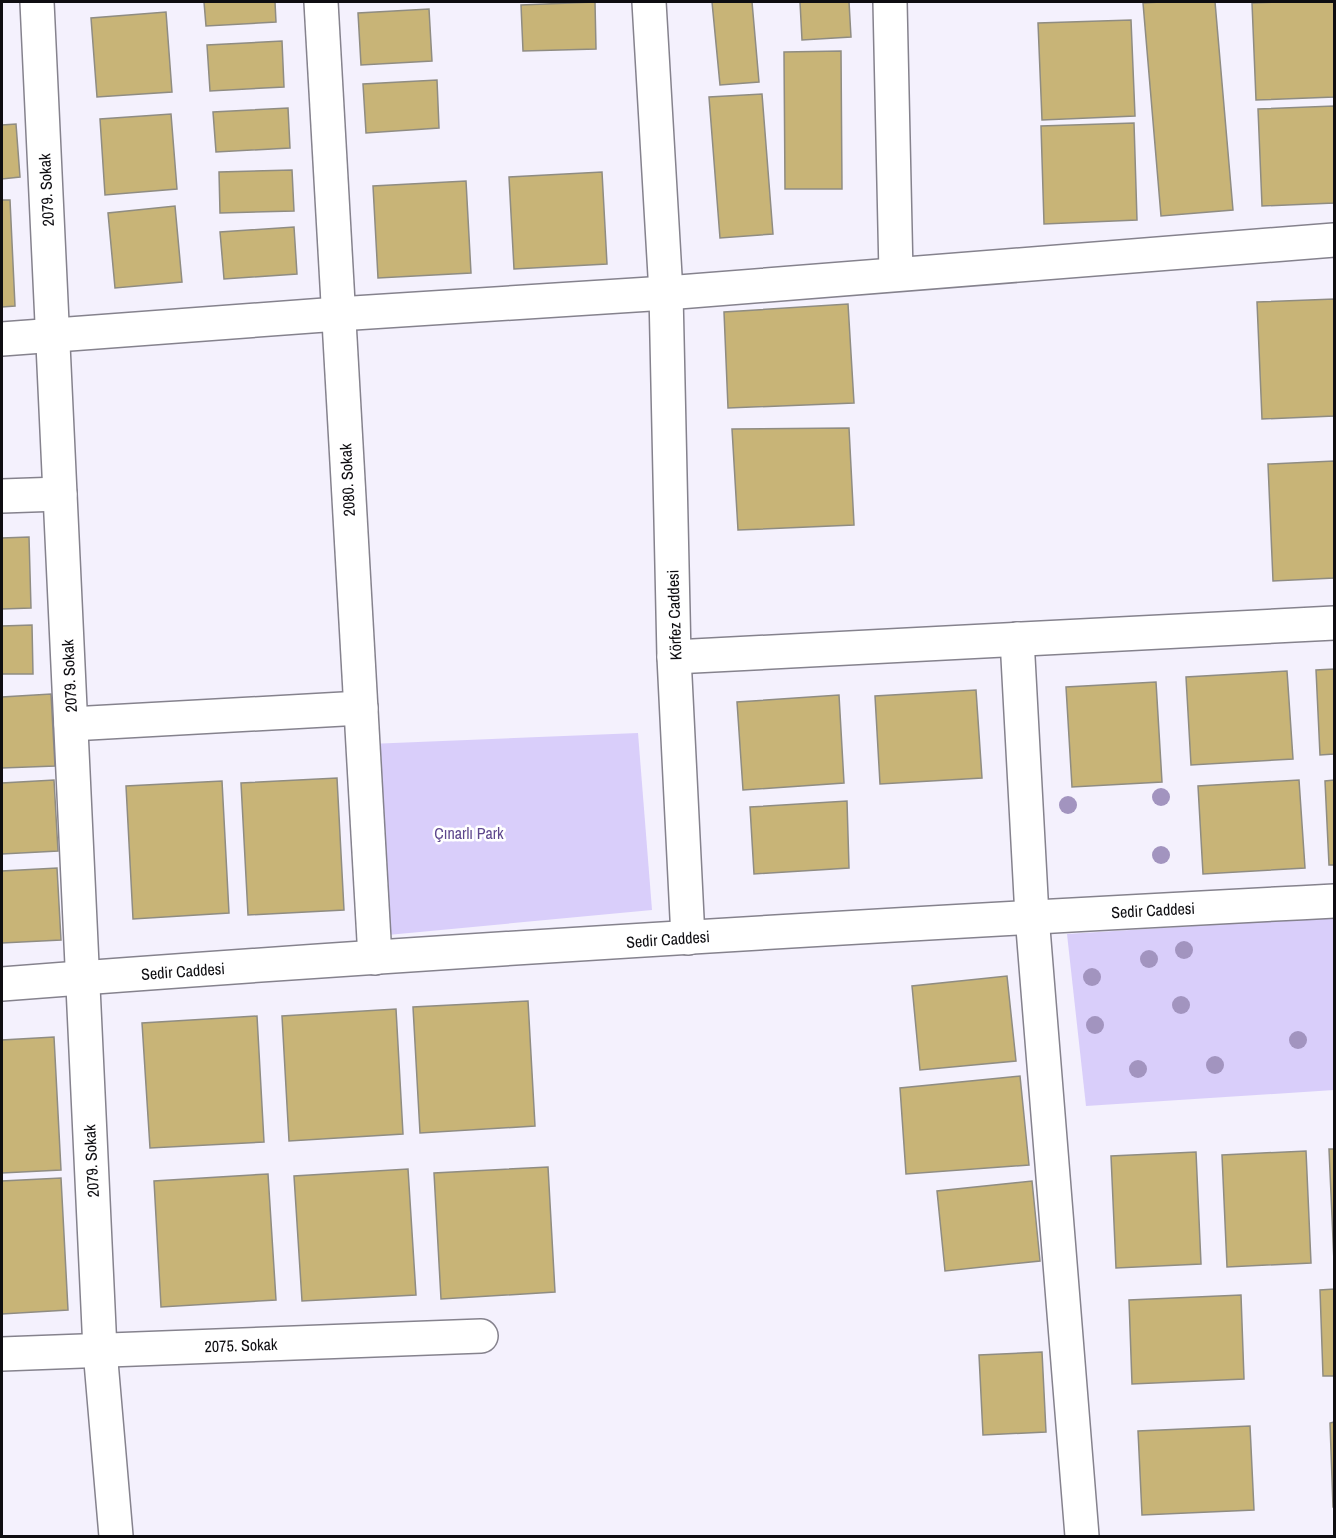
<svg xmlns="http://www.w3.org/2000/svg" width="1336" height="1538" viewBox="0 0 1336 1538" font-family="'Archivo Narrow',sans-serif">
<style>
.green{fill:#d9cefa}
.building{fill:#c8b477;stroke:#8f8c82;stroke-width:1.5}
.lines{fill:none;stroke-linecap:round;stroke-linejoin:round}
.minor-casing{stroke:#85828d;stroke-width:36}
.minor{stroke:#fff;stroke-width:33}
.tree{fill:#a294bf}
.labels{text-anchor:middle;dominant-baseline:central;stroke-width:5;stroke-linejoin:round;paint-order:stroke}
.street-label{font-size:16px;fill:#0e0d11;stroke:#fff}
.park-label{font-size:16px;fill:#5e478d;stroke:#fff}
</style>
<rect width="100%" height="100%" fill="#f4f1fd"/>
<g class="green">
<path d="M638 733 652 910 377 936 369 744Z"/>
<path d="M1334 917V1090L1086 1106 1067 934Z"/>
</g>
<g class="building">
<path d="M204 2H275L276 22 206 26Z"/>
<path d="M595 2 596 49 523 51 521 5Z"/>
<path d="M712 2H752L759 82 720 85Z"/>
<path d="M800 2H849L851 37 802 40Z"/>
<path d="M1161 2H1215L1233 210 1161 216 1143 3Z"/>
<path d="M1280 2H1334V97L1256 100 1252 3Z"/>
<path d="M429 9 432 61 361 65 358 13Z"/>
<path d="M166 12 172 92 97 97 91 18Z"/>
<path d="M1131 20 1135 116 1042 120 1038 23Z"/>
<path d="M282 41 284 87 210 91 207 45Z"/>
<path d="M841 51 842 189H785L784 52Z"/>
<path d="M437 80 439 128 366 133 363 84Z"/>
<path d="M762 94 773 234 720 238 709 97Z"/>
<path d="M1334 106V203L1262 206 1258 109Z"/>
<path d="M288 108 290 148 216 152 213 112Z"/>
<path d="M171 114 177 189 105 195 100 119Z"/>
<path d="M1134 123 1137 220 1044 224 1041 126Z"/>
<path d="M16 124 20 177 2 179V125Z"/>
<path d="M292 170 294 211 220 213 219 172Z"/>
<path d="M602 172 607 264 514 269 509 177Z"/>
<path d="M466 181 471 273 378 278 373 186Z"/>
<path d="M2 200H10L15 306 2 307Z"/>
<path d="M175 206 182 282 115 288 108 213Z"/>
<path d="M294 227 297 274 224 279 220 232Z"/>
<path d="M1334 299V416L1262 419 1257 302Z"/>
<path d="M848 304 854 403 728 408 724 312Z"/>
<path d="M849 428 854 525 738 530 732 429Z"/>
<path d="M1334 461V578L1273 581 1268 464Z"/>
<path d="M29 537 31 608 2 609V538Z"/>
<path d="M32 625 33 674H2V626Z"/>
<path d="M1334 669V754L1320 755 1316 670Z"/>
<path d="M1287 671 1293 759 1191 765 1186 677Z"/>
<path d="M1156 682 1162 782 1072 787 1066 687Z"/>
<path d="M976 690 982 778 880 784 875 696Z"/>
<path d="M51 694 55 766 2 768V697Z"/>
<path d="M839 695 844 783 743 790 737 702Z"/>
<path d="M337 778 344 910 248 915 241 783Z"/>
<path d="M54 780 58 851 2 854V783Z"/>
<path d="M1299 780 1305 868 1203 874 1198 786Z"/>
<path d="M1334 780V865H1329L1325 781Z"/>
<path d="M222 781 229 913 133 919 126 786Z"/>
<path d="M847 801 849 868 754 874 750 807Z"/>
<path d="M57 868 61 940 2 943V871Z"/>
<path d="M1007 976 1016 1061 920 1070 912 986Z"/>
<path d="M528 1001 535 1126 420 1133 413 1007Z"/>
<path d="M396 1009 403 1134 289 1141 282 1016Z"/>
<path d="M257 1016 264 1142 150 1148 142 1023Z"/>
<path d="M54 1037 61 1170 2 1173V1040Z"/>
<path d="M1020 1076 1029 1165 906 1174 900 1088Z"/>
<path d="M1329 1149H1334V1262Z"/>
<path d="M1306 1151 1311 1263 1227 1267 1222 1155Z"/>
<path d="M1196 1152 1201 1264 1116 1268 1111 1156Z"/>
<path d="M548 1167 555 1292 441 1299 434 1173Z"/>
<path d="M408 1169 416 1295 302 1301 294 1176Z"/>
<path d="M268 1174 276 1300 161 1307 154 1181Z"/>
<path d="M61 1178 68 1310 2 1314V1181Z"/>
<path d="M1032 1181 1040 1261 945 1271 937 1191Z"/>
<path d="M1334 1289V1376H1323L1320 1290Z"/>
<path d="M1241 1295 1244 1379 1132 1384 1129 1300Z"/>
<path d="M1042 1352 1046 1432 983 1435 979 1355Z"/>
<path d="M1334 1422V1507H1333L1330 1423Z"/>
<path d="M1250 1426 1254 1510 1142 1515 1138 1431Z"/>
</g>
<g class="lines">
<g class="minor-casing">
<g id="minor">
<path d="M37 2 100 1350 116 1536"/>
<path d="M321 2 375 958"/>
<path d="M649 2 666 293 674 657 688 938"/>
<path d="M890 2 896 274"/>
<path d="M2 339 338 314 666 293 1334 240"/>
<path d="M2 496 60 494"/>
<path d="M1017 639 1032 916 1082 1536"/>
<path d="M674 657 1334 623"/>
<path d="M71 724 361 708"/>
<path d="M2 984C445 950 890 924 1334 901"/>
<path d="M2 1354 481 1336"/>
</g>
</g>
<use href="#minor" class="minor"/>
</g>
<g class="tree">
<circle cx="1161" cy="797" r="9"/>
<circle cx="1068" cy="805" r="9"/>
<circle cx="1161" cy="855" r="9"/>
<circle cx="1184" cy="950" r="9"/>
<circle cx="1149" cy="959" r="9"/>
<circle cx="1092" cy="977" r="9"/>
<circle cx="1181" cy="1005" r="9"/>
<circle cx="1095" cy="1025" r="9"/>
<circle cx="1298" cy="1040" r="9"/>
<circle cx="1215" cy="1065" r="9"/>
<circle cx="1138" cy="1069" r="9"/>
</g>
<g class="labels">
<g class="street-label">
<text transform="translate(46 190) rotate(-93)">2079. Sokak</text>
<text transform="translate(347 480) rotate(-93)">2080. Sokak</text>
<text transform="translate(674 615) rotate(-92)">Körfez Caddesi</text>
<text transform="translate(69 676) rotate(-93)">2079. Sokak</text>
<text transform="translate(1153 910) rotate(-3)">Sedir Caddesi</text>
<text transform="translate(668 939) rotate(-4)">Sedir Caddesi</text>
<text transform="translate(183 971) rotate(-4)">Sedir Caddesi</text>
<text transform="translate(91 1161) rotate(-93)">2079. Sokak</text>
<text transform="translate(241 1345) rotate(-2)">2075. Sokak</text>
</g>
<g class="park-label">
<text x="469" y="833">Çınarlı Park</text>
</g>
</g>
<rect width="1336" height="1538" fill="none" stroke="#0e0d11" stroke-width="6"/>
</svg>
